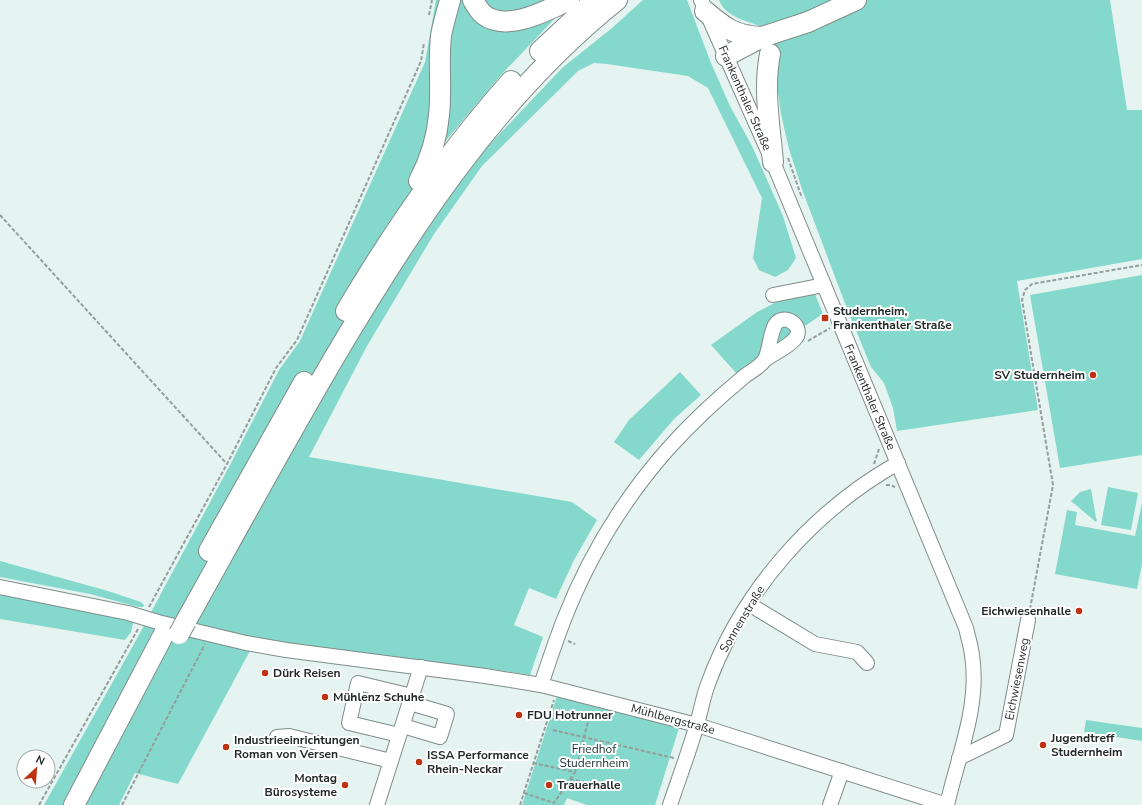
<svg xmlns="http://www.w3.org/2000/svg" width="1142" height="805" viewBox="0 0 1142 805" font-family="'Nunito Sans',sans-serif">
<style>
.green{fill:#84d8cc}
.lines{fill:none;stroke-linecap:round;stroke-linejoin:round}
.minor-casing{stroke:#7f8d8a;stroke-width:16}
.highway-casing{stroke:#7f8d8a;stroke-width:22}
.path{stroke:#949f9d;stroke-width:2;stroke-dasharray:4 2;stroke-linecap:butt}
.minor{stroke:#fff;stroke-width:14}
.highway{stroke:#fff;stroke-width:20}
.highway-bridge-casing{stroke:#7f8d8a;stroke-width:22;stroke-linecap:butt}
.highway-bridge{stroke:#fff;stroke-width:20}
.poi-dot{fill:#bd3311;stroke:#fff;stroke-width:1.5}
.labels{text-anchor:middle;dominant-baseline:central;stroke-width:4;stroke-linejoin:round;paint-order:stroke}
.street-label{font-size:12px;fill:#242a29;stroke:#fff}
.poi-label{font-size:12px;font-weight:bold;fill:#242a29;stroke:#fff;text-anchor:start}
.park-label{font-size:12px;fill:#1b312e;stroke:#fff}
</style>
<rect width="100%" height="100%" fill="#e5f4f1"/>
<g class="green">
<path d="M436 0H445L430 146 477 158 562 68 612 28 643 0H687L711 63 730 106 752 146 783 216 796 258 788 270 775 277 759 270 753 258 762 198 708 88 688 76 607 64 594 63 578 71 482 166 434 234 367 346 309 457 572 502 597 520 574 560 556 599 529 588 514 625 543 637 530 675 485 668 479 682 251 649 178 784 135 773 119 805H44L135 642 230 465 279 370 300 341 425 62Z"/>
<path d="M459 0H467L476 16 560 13 501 75 443 144 449 36Z"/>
<path d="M481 0H551L516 13 491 10Z"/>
<path d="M719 0H1110L1127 110H1142V259L1017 281 1038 410 897 431 893 408 884 383 871 367 846 306 803 192 789 149 781 114 777 85 776 58 760 26C745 21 725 16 719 0Z"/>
<path d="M1142 275V455L1060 468 1030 295Z"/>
<path d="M815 294 823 314 762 354 737 374 711 345 757 312 786 297Z"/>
<path d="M680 372 701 395 674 419 639 460 614 442 629 420Z"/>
<path d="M1108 487 1138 493 1131 530 1101 525Z"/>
<path d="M1091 489 1096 518 1097 520 1096 522 1071 501 1080 492Z"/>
<path d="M1142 503V564L1137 589 1055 574 1067 510 1077 512 1075 525 1135 536Z"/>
<path d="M0 561 108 591 141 602 144 605 143 607H138L90 594 0 577Z"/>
<path d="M0 593 130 620 133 623 131 632 125 640 0 619Z"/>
<path d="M557 696 679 728 655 805H587L567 798 564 805H522Z"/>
<path d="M1086 720 1142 728V741L1084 732Z"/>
</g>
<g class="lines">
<g class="minor-casing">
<g id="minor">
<path d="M701 0 773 162 966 628C968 637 971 646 972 655 980 706 958 756 947 805"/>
<path d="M773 295 824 285"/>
<path d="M0 587 128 613 158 622 246 643 286 650 485 676 541 685 697 725 947 805"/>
<path d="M749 604 815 644 857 652 867 663"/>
<path d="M541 685C548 664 555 643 563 622 587 560 623 500 667 450 691 423 718 398 746 375 752 371 764 364 766 357 770 347 770 335 775 325 782 313 802 323 797 336 793 344 773 354 766 359"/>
<path d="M403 726 440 737 447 714 410 703"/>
<path d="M399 735 349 723 358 683 412 696"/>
<path d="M277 737 289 736 391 761"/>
<path d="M959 758 1006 735 1028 620"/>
<path d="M377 805 421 667"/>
<path d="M670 805C679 778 689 752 697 724 701 711 703 697 708 684 742 591 813 511 898 463"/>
<path d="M830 805 842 771"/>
</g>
</g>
<g class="highway-casing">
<g id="highway">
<path d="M473 0C476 5 479 11 484 15 507 32 546 11 569 0"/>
<path d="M705 11C725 28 735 36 762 37"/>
<path d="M540 51 595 0"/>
<path d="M770 54C763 89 770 127 773 162"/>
<path d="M726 56 762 37 808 22 856 0"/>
<path d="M419 181C430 160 437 139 439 115 442 89 438 62 441 36 443 24 447 12 450 0"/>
<path d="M346 311C394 230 448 152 511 81"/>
<path d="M209 551 304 382"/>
<path d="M186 621C235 533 283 445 334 358 412 226 496 97 617 0"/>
<path d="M74 805 166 630"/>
</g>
</g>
<g class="path">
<path d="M429 15 432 0"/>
<path d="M788 158 802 198"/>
<path d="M0 215 227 464"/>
<path d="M808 341 830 328"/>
<path d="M874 464 879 449"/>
<path d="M886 485H890L895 487"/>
<path d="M149 607 227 464 276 368 297 340 421 61 424 43"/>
<path d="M1030 609 1053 485 1022 300 1025 290 1032 284 1142 265"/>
<path d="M568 641 575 644"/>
<path d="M553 730 674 758"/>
<path d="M533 763 575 772 590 714"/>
<path d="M570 779 602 786"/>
<path d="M524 793 554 803 575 772"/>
<path d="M39 805 138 629"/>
<path d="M122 805 205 644"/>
<path d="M520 805 554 700"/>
</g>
<use href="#minor" class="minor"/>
<use href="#highway" class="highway"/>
<g class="highway-bridge-casing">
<path id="highway-bridge" d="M179 634 186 621"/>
</g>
<use href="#highway-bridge" class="highway-bridge"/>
</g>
<g class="poi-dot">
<rect x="821" y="314" width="8" height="8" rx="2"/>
<circle cx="1093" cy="375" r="4"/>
<circle cx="1079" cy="611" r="4"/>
<circle cx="265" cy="673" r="4"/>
<circle cx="325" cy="697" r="4"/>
<circle cx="519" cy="715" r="4"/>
<circle cx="1043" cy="745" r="4"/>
<circle cx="226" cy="747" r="4"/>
<circle cx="419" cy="762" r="4"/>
<circle cx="345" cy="785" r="4"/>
<circle cx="549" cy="785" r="4"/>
</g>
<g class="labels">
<g class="street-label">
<text transform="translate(745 98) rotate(66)">Frankenthaler Straße</text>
<text transform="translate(870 397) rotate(67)">Frankenthaler Straße</text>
<text transform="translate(742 619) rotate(-59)">Sonnenstraße</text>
<text transform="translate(1017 679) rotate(-79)">Eichwiesenweg</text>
<text transform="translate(673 719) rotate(15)">Mühlbergstraße</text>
</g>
<g class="poi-label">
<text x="833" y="311">Studernheim,<tspan x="833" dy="14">Frankenthaler Straße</tspan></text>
<text x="1085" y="375" text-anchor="end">SV Studernheim</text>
<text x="1071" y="611" text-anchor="end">Eichwiesenhalle</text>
<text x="273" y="673">Dürk Reisen</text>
<text x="333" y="697">Mühlenz Schuhe</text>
<text x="527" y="715">FDU Hotrunner</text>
<text x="1051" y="738">Jugendtreff<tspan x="1051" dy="14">Studernheim</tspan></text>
<text x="234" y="740">Industrieeinrichtungen<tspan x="234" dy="14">Roman von Versen</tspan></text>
<text x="427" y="755">ISSA Performance<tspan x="427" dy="14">Rhein-Neckar</tspan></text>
<text x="337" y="778" text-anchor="end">Montag<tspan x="337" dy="14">Bürosysteme</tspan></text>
<text x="557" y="785">Trauerhalle</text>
</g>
<g class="park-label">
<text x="594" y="749">Friedhof<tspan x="594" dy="14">Studernheim</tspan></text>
</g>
</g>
<g transform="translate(36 769) rotate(26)"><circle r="19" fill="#ffffff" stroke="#a7aaa9"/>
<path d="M0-3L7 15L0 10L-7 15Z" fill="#bd3311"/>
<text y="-6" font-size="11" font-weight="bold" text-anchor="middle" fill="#242a29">N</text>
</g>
</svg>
